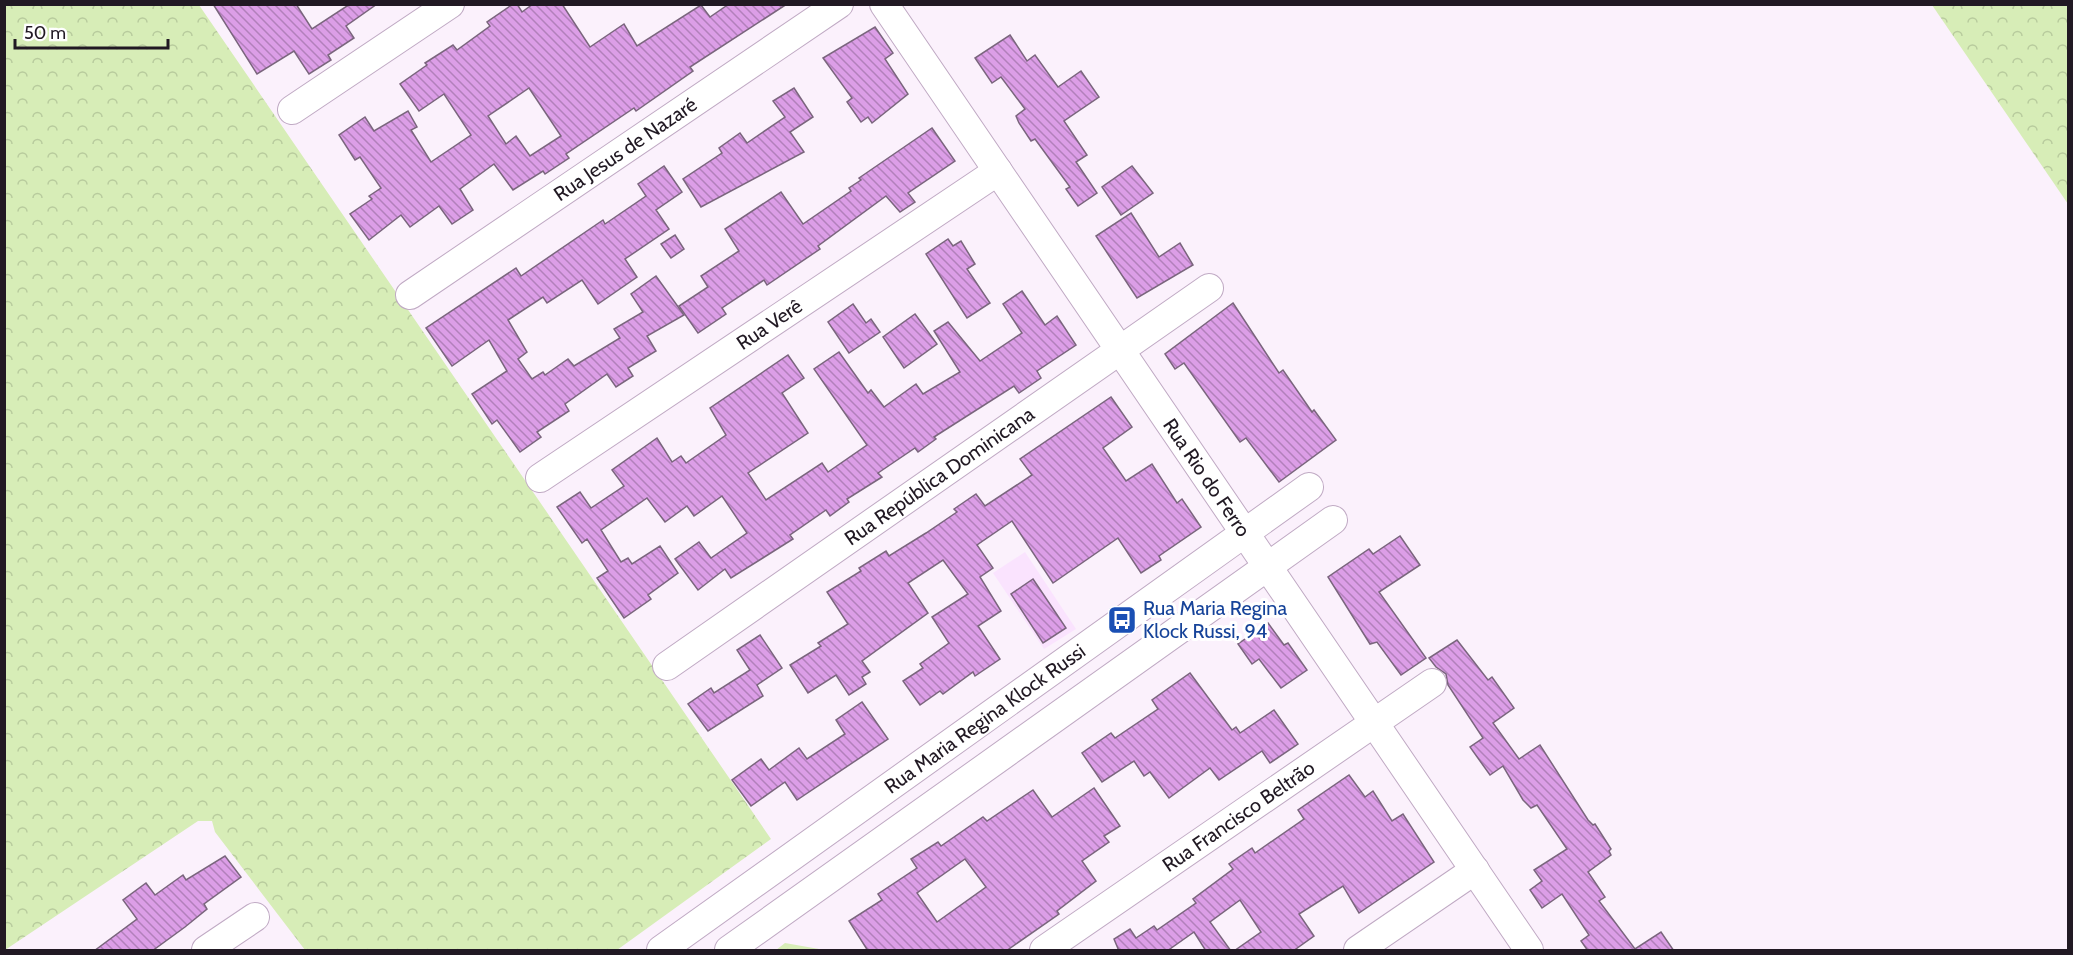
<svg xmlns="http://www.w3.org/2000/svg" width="2073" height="955" viewBox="0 0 2073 955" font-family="Cabin,sans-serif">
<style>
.built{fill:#fae3fe}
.forest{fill:url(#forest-crowns)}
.building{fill:url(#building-back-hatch);stroke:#7a657d;stroke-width:1.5;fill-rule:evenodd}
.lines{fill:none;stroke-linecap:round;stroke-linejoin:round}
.minor-casing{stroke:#c0aac4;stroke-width:30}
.minor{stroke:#fff;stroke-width:28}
.labels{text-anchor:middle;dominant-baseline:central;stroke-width:6;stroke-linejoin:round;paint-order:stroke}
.street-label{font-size:20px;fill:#211923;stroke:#fff}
.transit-label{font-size:20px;fill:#164399;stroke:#fff;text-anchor:start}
</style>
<defs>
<pattern id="forest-crowns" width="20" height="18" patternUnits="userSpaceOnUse" patternTransform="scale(1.5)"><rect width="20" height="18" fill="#d7edb7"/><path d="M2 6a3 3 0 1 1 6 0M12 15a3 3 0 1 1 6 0" fill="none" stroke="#b8cb9d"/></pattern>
<pattern id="building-back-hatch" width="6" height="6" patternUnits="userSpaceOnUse" patternTransform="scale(1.5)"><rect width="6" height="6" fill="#dc9ee7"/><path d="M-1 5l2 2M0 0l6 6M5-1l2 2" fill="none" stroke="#b280bb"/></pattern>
</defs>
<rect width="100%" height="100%" fill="#fbf1fc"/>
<path class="built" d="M1025 552 1076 629 1044 649 993 573Z"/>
<g class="forest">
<path d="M5 5H199L771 839 617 950H305L215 832 212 821H198L5 950Z"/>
<path d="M1932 5H2068V204Z"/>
<path d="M785 943 819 949 820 950H776Z"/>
</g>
<g class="building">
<path d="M213 4H296L312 29 350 4H377L346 26 354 38 328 55 331 60 309 74 294 51 257 74Z"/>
<path d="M513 4H517L522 12 533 4H562L590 47 624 24 637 46 701 5 710 17 729 4H787L690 67 693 71 636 111 634 108 566 154 569 158 545 174 543 171 513 190 494 164 460 189 473 210 452 224 439 206 410 227 401 215 369 240 350 214 372 199 369 196 381 188 360 157 355 160 339 135 365 117 374 131 408 111 417 127 411 130 431 162 471 135 444 94 419 111 400 84 427 65 425 63 453 45 457 50 490 26 487 22ZM529 88 561 136 530 156 516 136 506 144 488 116Z"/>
<path d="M875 27 893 53 885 59 908 94 872 123 868 117 861 122 847 102 852 98 823 58Z"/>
<path d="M1010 35 1027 61 1035 55 1058 87 1081 71 1099 97 1064 121 1087 155 1076 162 1097 193 1078 206 1066 189 1070 187 1035 139 1031 141 1019 123 1016 116 1025 109 1001 77 992 83 975 58Z"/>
<path d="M794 88 813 117 790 132 804 152 701 207 683 179 722 153 719 148 740 133 747 143 785 117 773 101Z"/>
<path d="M932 128 955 161 908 193 915 202 900 212 886 196 818 246 820 249 767 285 764 280 722 308 726 314 698 333 679 306 708 287 701 276 739 251 725 229 781 192 803 224 851 191 849 188 861 180 859 178Z"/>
<path d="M664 166 682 192 656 210 669 229 625 259 637 277 598 304 582 280 547 303 543 297 508 320 527 352 518 359 532 379 543 372 545 375 568 359 574 366 620 338 614 329 643 312 631 294 656 276 684 315 647 336 656 351 628 368 633 376 616 387 607 374 565 404 569 411 537 432 541 437 520 452 497 420 492 424 472 394 507 371 489 340 452 366 426 328 516 268 521 276 603 220 605 224 646 196 638 184Z"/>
<path d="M1132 166 1153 193 1121 215 1102 187Z"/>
<path d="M1131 213 1159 257 1180 243 1193 265 1137 298 1096 236Z"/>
<path d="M675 235 684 249 671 258 661 244Z"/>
<path d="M948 239 953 246 961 241 975 264 967 269 990 303 967 318 926 254Z"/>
<path d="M1022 291 1045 325 1057 316 1076 345 1037 371 1041 378 1019 393 1014 386 934 437 936 439 918 452 915 448 878 473 882 477 847 499 849 502 830 516 826 510 790 535 793 539 731 578 725 569 698 590 675 559 699 542 711 558 747 533 722 496 694 516 687 506 665 522 647 498 601 530 621 562 628 558 632 564 660 546 678 573 648 595 651 599 624 618 597 578 608 571 587 539 582 543 557 507 580 492 591 508 624 486 612 470 657 438 672 462 681 456 686 463 726 435 710 408 788 355 804 378 782 393 808 433 748 473 766 500 822 463 828 472 867 445 814 369 839 352 868 393 871 390 884 407 916 384 923 394 960 372 934 331 948 322 980 361 1022 333 1003 304Z"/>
<path d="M1233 303 1279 373 1283 370 1312 412 1314 410 1336 440 1279 482 1246 438 1240 442 1184 363 1175 369 1165 354Z"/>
<path d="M853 304 866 323 871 319 880 332 849 353 828 322Z"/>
<path d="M915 314 937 344 904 368 883 337Z"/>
<path d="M1111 397 1132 427 1103 448 1126 481 1152 464 1177 503 1182 499 1201 527 1159 556 1161 560 1141 573 1118 538 1053 583 1012 521 977 545 993 568 980 577 1001 611 978 626 1000 659 975 676 973 672 943 694 940 691 920 705 903 681 923 668 920 664 949 643 932 617 968 594 943 560 908 583 928 613 862 661 870 672 862 677 866 684 849 695 836 675 808 693 790 665 821 646 818 643 848 624 827 592 861 571 859 568 886 551 889 556 926 533 957 512 954 509 976 494 985 506 1032 475 1020 459Z"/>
<path d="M1400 536 1420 565 1379 592 1426 658 1401 675 1377 642 1370 644 1328 577 1369 549 1373 554Z"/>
<path d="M1033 579 1066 628 1043 643 1011 594Z"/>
<path d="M1268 623 1284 645 1288 643 1307 670 1281 688 1259 659 1252 664 1238 644Z"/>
<path d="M760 635 782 668 757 685 763 696 708 731 688 704 711 688 714 693 750 670 737 650Z"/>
<path d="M1457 640 1488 680 1492 677 1514 708 1493 723 1519 759 1540 745 1588 820 1593 825 1595 824 1611 849 1609 851 1611 855 1588 872 1605 897 1599 901 1635 949 1661 932 1674 951H1588L1581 941 1589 935 1562 894 1542 908 1530 890 1542 881 1534 870 1567 849 1537 805 1531 808 1523 800 1503 766 1490 775 1470 747 1483 738 1448 685 1446 674 1436 667 1429 658Z"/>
<path d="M1190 673 1232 730 1236 727 1240 733 1274 710 1298 744 1270 763 1262 751 1219 780 1210 768 1169 798 1150 772 1144 776 1134 761 1102 782 1082 753 1111 733 1115 738 1158 709 1152 700Z"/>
<path d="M862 702 888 739 797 800 785 782 751 806 732 780 761 759 769 770 799 748 807 759 845 734 836 720Z"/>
<path d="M1349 775 1365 797 1373 791 1392 821 1403 814 1434 862 1359 913 1343 886 1299 914 1314 936 1293 951H1234L1261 932 1240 900 1210 922 1231 951H1206L1194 932 1167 951H1119L1114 939 1130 929 1136 938 1154 926 1157 930 1196 903 1193 899 1233 869 1229 864 1252 848 1255 853 1304 819 1298 810Z"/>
<path d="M1094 788 1120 826 1104 836 1109 842 1082 861 1096 881 1057 911 1059 914 1006 951H868L849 921 882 900 878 894 917 868 911 859 938 842 941 846 983 817 987 821 1033 790 1052 817ZM965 859 986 887 937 922 917 893Z"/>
<path d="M225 856 241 877 204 904 207 909 185 927 152 951H94L137 919 123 900 146 883 155 895 183 875 186 880Z"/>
</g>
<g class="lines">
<g class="minor-casing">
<g id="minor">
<path id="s1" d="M884 4 1529 950"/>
<path d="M292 110 450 4"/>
<path id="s2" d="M410 295 839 4"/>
<path id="s3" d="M540 478 998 171"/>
<path id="s4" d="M667 666 1209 288"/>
<path d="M206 950 255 917"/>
<path id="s5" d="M661 950 1309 487"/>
<path d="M729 950 1333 520"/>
<path id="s6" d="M1044 950 1432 683"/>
<path d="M1358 950 1475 870"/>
</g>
</g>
<use href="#minor" class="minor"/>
</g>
<defs>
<g id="bus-square" transform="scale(1.5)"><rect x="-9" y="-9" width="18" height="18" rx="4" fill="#1a4fb4" stroke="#fff"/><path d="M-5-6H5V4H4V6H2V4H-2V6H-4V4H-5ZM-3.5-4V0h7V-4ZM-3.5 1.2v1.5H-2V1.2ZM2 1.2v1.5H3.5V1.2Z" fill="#fff"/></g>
</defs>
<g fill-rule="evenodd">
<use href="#bus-square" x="1122" y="620"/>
</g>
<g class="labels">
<g class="street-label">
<text stroke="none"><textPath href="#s2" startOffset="260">Rua Jesus de Nazaré</textPath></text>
<text stroke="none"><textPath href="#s3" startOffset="276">Rua Verê</textPath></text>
<text stroke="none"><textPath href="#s4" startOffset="332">Rua República Dominicana</textPath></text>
<text stroke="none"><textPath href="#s1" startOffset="573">Rua Rio do Ferro</textPath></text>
<text stroke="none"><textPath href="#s5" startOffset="398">Rua Maria Regina Klock Russi</textPath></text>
<text stroke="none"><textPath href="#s6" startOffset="236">Rua Francisco Beltrão</textPath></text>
</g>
<g class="transit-label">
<text x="1143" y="608">Rua Maria Regina<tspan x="1143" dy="23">Klock Russi, 94</tspan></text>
</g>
</g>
<rect width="2073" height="955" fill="none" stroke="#211923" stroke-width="12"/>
<path d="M15 39v9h153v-9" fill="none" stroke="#211923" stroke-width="3"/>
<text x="24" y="39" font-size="18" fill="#211923" stroke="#ffffff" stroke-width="4.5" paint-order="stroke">50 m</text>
</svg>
